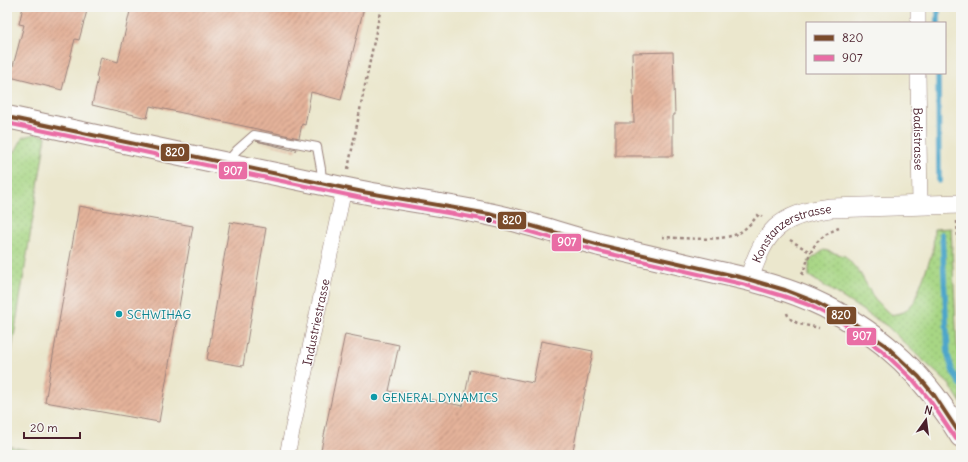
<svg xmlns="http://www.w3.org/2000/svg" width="968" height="462" viewBox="0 0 968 462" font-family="Delius,sans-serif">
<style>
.grass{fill:url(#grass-dots);stroke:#787a58}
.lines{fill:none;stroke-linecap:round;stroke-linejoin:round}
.stream{stroke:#4da6ca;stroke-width:5.5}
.building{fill:url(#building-hatch)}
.service-casing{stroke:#9a837c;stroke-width:10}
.minor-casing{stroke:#9a837c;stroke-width:16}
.tertiary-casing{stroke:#9a837c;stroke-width:20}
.primary-casing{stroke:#9a837c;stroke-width:24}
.path{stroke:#9a837c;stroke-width:2.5;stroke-dasharray:3 3;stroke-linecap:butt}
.service{stroke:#fff;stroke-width:8}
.minor{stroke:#fff;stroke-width:15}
.tertiary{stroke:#fff;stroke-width:19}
.primary{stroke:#fff;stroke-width:22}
.bus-1-casing{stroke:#f6f6f2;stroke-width:7}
.bus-2-casing{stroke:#f6f6f2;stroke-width:7}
.bus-1{stroke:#7a4b2a;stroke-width:4}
.bus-2{stroke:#e96da5;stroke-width:4}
.bus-dot{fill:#4a1f2b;stroke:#f6f6f2;stroke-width:1.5}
.culture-dot{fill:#0f9aa8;stroke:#f6f6f2;stroke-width:1.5}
.labels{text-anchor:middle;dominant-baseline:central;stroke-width:3;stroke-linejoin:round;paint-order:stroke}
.street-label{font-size:12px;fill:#4a1f2b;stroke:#f6f6f2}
.culture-label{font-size:12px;fill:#0d838f;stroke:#f6f6f2;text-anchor:start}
.line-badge{stroke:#f6f6f2;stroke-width:1.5}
.badge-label{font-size:11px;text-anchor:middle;font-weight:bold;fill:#fff}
</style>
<defs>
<pattern id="grass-dots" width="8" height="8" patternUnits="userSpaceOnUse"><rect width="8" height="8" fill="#a7d684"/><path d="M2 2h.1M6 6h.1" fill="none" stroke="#91b772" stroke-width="1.8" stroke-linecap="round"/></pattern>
<pattern id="building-hatch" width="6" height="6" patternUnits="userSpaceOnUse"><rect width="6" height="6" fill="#e4b29a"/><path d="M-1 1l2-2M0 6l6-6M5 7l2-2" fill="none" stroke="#bb907e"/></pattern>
</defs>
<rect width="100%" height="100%" fill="#f6f6f2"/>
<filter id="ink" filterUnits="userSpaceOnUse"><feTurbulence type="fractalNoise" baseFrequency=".025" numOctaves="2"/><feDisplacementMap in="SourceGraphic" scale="8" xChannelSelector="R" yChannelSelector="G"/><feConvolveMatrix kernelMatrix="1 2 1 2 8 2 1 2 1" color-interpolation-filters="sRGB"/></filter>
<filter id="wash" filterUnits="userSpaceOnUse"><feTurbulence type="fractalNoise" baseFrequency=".012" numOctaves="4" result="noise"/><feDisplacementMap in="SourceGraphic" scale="16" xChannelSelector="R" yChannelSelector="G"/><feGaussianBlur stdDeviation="0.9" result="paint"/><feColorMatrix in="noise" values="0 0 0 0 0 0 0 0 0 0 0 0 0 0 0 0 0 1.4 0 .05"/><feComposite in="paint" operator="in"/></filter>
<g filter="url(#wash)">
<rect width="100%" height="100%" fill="#ebe7cd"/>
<g class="grass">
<path d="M35 134 46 136 7 380V150L15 152 23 137Z"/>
<path d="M951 228 957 345 961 356V403L949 384 916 354 887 326 809 276V261L824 250 845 256 860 273 875 300 891 315 904 312 914 302 933 251 934 229Z"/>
<path d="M7 446 54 455H7Z"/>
</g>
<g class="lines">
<g class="stream">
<path d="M938 7V23"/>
<path d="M938 73 939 181"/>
<path d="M942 234 948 356 953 372 961 385"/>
</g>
</g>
<g id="blocks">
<g class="building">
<path d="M23 7H88L79 40 75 39 62 90 10 77 24 25 19 24Z"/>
<path d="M131 7H364L341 100 311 92 305 125 302 124 299 138 150 106 147 118 92 105 98 78 96 77 101 57 118 62Z"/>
<path d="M673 52 675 115H673V156H615V123H634L632 53Z"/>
<path d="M256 141 297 149 296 151Z"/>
<path d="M79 206 193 226 159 422 45 402Z"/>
<path d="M230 222 266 228 243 366 207 360Z"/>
<path d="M345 334 399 345 389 391 463 406 470 370 533 383 541 341 593 351 572 455H320Z"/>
</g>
</g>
</g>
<g filter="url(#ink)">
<use href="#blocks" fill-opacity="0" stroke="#9a837c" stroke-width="1"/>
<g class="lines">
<g class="service-casing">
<path id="service" d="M227 162 237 150 254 135 317 147 321 169 322 183"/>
</g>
<g class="minor-casing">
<g id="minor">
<path d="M918 7V23"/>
<path id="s1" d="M918 73 920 205"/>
<path id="s2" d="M287 455 344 189"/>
</g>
</g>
<g class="tertiary-casing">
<g id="tertiary">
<path id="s3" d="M749 279C765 231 778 215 830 208L961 204"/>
</g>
</g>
<g class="primary-casing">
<path id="primary" d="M7 117C119 141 230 165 342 188 397 200 455 205 510 219 540 227 570 237 600 245 638 254 677 263 716 272 753 280 790 289 824 306 884 336 927 378 961 436"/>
</g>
<g class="path">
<path d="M348 169 381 7"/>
<path d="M957 221 961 291"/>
<path d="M662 237C682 238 722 242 739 233 747 228 753 221 759 214L762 216"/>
<path d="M790 240 810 252"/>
<path d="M802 275C812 250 812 239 839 228"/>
<path d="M787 313C790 325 808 325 819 328"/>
</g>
<use href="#service" class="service"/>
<use href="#minor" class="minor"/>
<use href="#tertiary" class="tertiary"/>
<use href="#primary" class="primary"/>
<g class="bus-1-casing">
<path id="bus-1" d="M7 117 363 192 489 214 600 245 744 278 785 290 811 300 846 318 885 345 919 377 934 395 961 436"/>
</g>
<g class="bus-2-casing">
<path id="bus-2" d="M7 123 362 198 488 220 598 251 742 284 783 296 809 305 843 323 881 350 914 381 929 399 956 439"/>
</g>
<use href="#bus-1" class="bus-1"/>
<use href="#bus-2" class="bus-2"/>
</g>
</g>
<circle class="bus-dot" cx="489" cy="220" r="3.5"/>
<g class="culture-dot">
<circle cx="119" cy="314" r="4"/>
<circle cx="374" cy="397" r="4"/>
</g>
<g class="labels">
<g class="street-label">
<text stroke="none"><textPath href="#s1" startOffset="66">Badistrasse</textPath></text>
<text stroke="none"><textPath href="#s3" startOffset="68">Konstanzerstrasse</textPath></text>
<text stroke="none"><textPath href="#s2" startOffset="136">Industriestrasse</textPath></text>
</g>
<g class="culture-label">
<text x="127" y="314">SCHWIHAG</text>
<text x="382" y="397">GENERAL DYNAMICS</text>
</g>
</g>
<g class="line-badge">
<rect x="160" y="143" width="30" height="19" rx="4" fill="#7a4b2a"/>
<rect x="218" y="161" width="30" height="19" rx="4" fill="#e96da5"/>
<rect x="497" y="211" width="30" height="19" rx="4" fill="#7a4b2a"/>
<rect x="551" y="233" width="31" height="19" rx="4" fill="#e96da5"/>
<rect x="826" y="306" width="31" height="19" rx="4" fill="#7a4b2a"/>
<rect x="846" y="327" width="31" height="19" rx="4" fill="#e96da5"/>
</g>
<g class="badge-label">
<text x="175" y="156">820</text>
<text x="233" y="175">907</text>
<text x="512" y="224">820</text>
<text x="567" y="246">907</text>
<text x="841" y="319">820</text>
<text x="862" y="340">907</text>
</g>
<rect width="968" height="462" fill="none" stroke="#f6f6f2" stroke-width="24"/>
<rect x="806" y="22" width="140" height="52" fill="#f6f6f2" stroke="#b1a0a2"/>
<rect x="814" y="35" width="20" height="6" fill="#7a4b2a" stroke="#b1a0a2"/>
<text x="842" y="42" font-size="12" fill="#4a1f2b">820</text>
<rect x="814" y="55" width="20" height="6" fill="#e96da5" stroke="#b1a0a2"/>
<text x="842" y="62" font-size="12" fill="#4a1f2b">907</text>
<g transform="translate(926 420) rotate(14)" stroke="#f6f6f2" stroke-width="3" paint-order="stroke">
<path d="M0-3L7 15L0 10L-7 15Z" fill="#4a1f2b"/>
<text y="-6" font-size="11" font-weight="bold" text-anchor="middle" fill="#4a1f2b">N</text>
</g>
<path d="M24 432v6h56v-6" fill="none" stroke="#4a1f2b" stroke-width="2"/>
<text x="30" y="432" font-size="12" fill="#4a1f2b" stroke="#f6f6f2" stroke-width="3" paint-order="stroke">20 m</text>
</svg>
